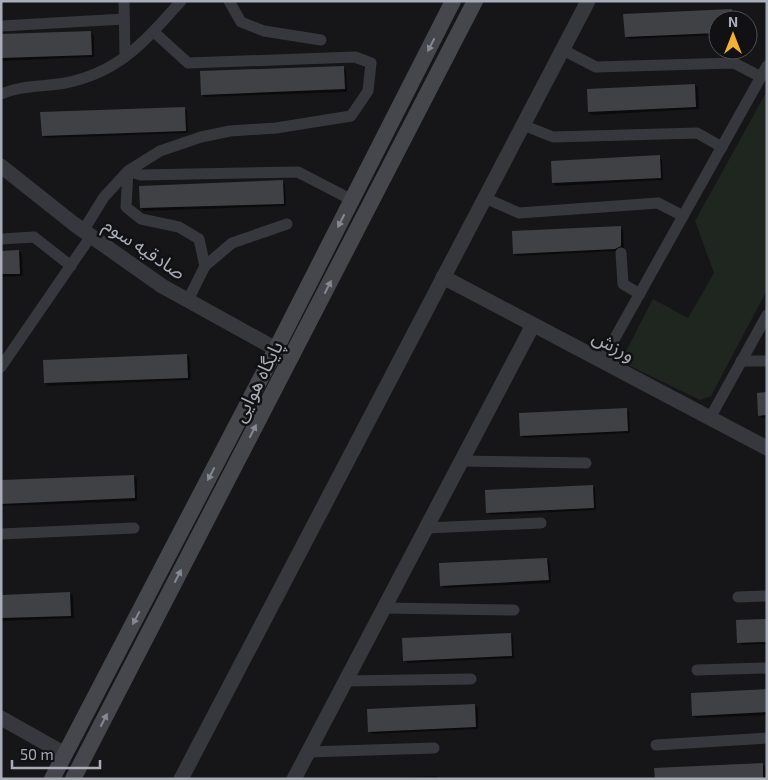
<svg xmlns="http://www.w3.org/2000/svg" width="768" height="780" viewBox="0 0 768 780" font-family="'Exo 2','Noto Sans Arabic',sans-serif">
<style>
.green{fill:#1e261f}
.shadow{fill:#0007}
.building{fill:#404145}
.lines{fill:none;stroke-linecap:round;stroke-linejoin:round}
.minor{stroke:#37383d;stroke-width:11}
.tertiary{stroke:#37383d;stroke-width:15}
.secondary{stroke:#45474d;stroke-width:16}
.oneway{fill:#858993}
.labels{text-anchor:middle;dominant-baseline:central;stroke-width:5;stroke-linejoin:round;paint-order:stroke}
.street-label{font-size:19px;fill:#a8adb8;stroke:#111113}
</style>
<rect width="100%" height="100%" fill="#161618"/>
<path class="green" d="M767 91V290L711 396 700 400 628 365 625 353 653 299 688 318 714 273 695 221Z"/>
<g class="shadow">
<path d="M731 10 734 13V20H718V35L629 39 626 37Z"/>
<path d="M91 32 94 35V57L1 61V36Z"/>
<path d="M343 67 346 70 347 92 205 97 202 94Z"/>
<path d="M695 85 698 88 699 109 592 115 589 112Z"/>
<path d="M184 108 187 111 188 133 46 138 43 136Z"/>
<path d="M659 157 662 160 663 180 556 186 553 183Z"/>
<path d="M282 181 285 184 286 206 144 211 141 208Z"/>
<path d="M620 227 623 230 624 248 618 251 517 256 514 254Z"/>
<path d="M19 251 22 254 23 276 1 277V252Z"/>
<path d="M187 355 190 358 191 380 48 386 46 383Z"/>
<path d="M767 394V418H762L759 415Z"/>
<path d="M626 409 629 412 630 433 524 438 521 436Z"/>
<path d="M134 476 137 479V501L1 506V481Z"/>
<path d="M592 486 595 489 596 510 490 515 487 512Z"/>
<path d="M547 559 550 562 551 583 444 588 441 585Z"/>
<path d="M70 593 73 596 74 618 1 621V596Z"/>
<path d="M767 620V644L742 645 739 642Z"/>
<path d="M510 634 513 637 514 658 408 663 405 660Z"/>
<path d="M767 691V715L696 718 693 715Z"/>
<path d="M475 705 478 708V729L372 734 369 731Z"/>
<path d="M762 764 765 767 766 779H656Z"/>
<path d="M436 776 439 779H375Z"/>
</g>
<g class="building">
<path d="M732 9V20H718V33L625 37 623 14Z"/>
<path d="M91 31 92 55 1 58V34Z"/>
<path d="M344 66 345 89 201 95 200 71Z"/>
<path d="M695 84 696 107 588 112 587 89Z"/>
<path d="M185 107 186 131 42 136 40 112Z"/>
<path d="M660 155 661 178 552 183 551 161Z"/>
<path d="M283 180 284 204 140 208 139 186Z"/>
<path d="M621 226V246L615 249 513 254 512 231Z"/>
<path d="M19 250 20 274H1V251Z"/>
<path d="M187 354 188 378 44 383 43 360Z"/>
<path d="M767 392V415L758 416 757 393Z"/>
<path d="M627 408 628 431 520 436 519 413Z"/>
<path d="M134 475 135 498 1 504V480Z"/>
<path d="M593 485 594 508 486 513 485 490Z"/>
<path d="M547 558 549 580 440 586 439 563Z"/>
<path d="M70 592 71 616 1 618V595Z"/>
<path d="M767 619V642L737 643 736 620Z"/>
<path d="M511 633 512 656 403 661 402 638Z"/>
<path d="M767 689V712L692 716 691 693Z"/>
<path d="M475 704 476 727 368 732 367 709Z"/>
<path d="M763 763V779H655L654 768Z"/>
</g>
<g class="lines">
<g class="minor">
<path d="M124 1 125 57"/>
<path d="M229 1 241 22 264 31 321 40"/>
<path d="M1 26 124 19"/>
<path d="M563 50 596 67 734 63 761 77"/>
<path d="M1 94C22 85 43 87 65 83 120 72 145 41 181 1"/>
<path d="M523 125 553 137 697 133 722 147"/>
<path d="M485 198 519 213 658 203 683 216"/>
<path d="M83 231 104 197 128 171 160 151 201 137 230 131 276 128 351 116 368 91 371 63 355 57 188 63 154 32"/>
<path d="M1 239 34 237 71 266"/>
<path d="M621 253 623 284 640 294"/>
<path d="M205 266 199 239 179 227 141 219 126 207 128 171 141 175 298 172 352 200"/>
<path d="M188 300 205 266 232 243 287 224"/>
<path d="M602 361 767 66"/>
<path d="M741 361H767"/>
<path d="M1 367 91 236"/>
<path d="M710 418 767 315"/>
<path d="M461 461 586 463"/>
<path d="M426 528 541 523"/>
<path d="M1 534 134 528"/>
<path d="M738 597 767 596"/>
<path d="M384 608 514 610"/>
<path d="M697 670 767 668"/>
<path d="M345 681 471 679"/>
<path d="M656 745 767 738"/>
<path d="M307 752 434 748"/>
</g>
<g class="tertiary">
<path d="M1 166 74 224 162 286 276 349"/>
<path d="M443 277 767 448"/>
<path d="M1 718 65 754"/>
<path d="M181 779 588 1"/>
<path d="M294 779 533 325"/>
</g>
<g class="secondary">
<path d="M52 779 276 349 453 1"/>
<path d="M73 779 475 1"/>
</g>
</g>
<defs><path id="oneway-solid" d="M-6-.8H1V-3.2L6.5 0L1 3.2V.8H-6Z" transform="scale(1.25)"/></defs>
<g class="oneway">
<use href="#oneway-solid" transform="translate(431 45) rotate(117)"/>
<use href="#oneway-solid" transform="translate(341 221) rotate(117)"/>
<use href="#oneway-solid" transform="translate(328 287) rotate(-63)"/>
<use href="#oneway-solid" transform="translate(253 431) rotate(-63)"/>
<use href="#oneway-solid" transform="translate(211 474) rotate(118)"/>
<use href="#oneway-solid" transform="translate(178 576) rotate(-63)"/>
<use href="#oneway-solid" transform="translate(136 618) rotate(118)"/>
<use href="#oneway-solid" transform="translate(104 720) rotate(-63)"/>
</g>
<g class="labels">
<g class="street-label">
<text transform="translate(145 248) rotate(34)">صادقیه سوم</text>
<text transform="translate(614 345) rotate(28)">ورزش</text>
<text transform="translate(257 381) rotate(-63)">پایگاه هوایی</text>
</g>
</g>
<rect width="768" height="780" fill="none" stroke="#a8adb8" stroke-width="5"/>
<g transform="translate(733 35)"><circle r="24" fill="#111113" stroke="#4d4f55"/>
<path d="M0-4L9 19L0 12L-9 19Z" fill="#f2b134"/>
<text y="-8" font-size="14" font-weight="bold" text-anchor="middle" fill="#a8adb8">N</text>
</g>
<path d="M12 760v8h88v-8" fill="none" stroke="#a8adb8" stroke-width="2.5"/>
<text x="20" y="760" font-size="15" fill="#a8adb8" stroke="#111113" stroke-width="4" paint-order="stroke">50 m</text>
</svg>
